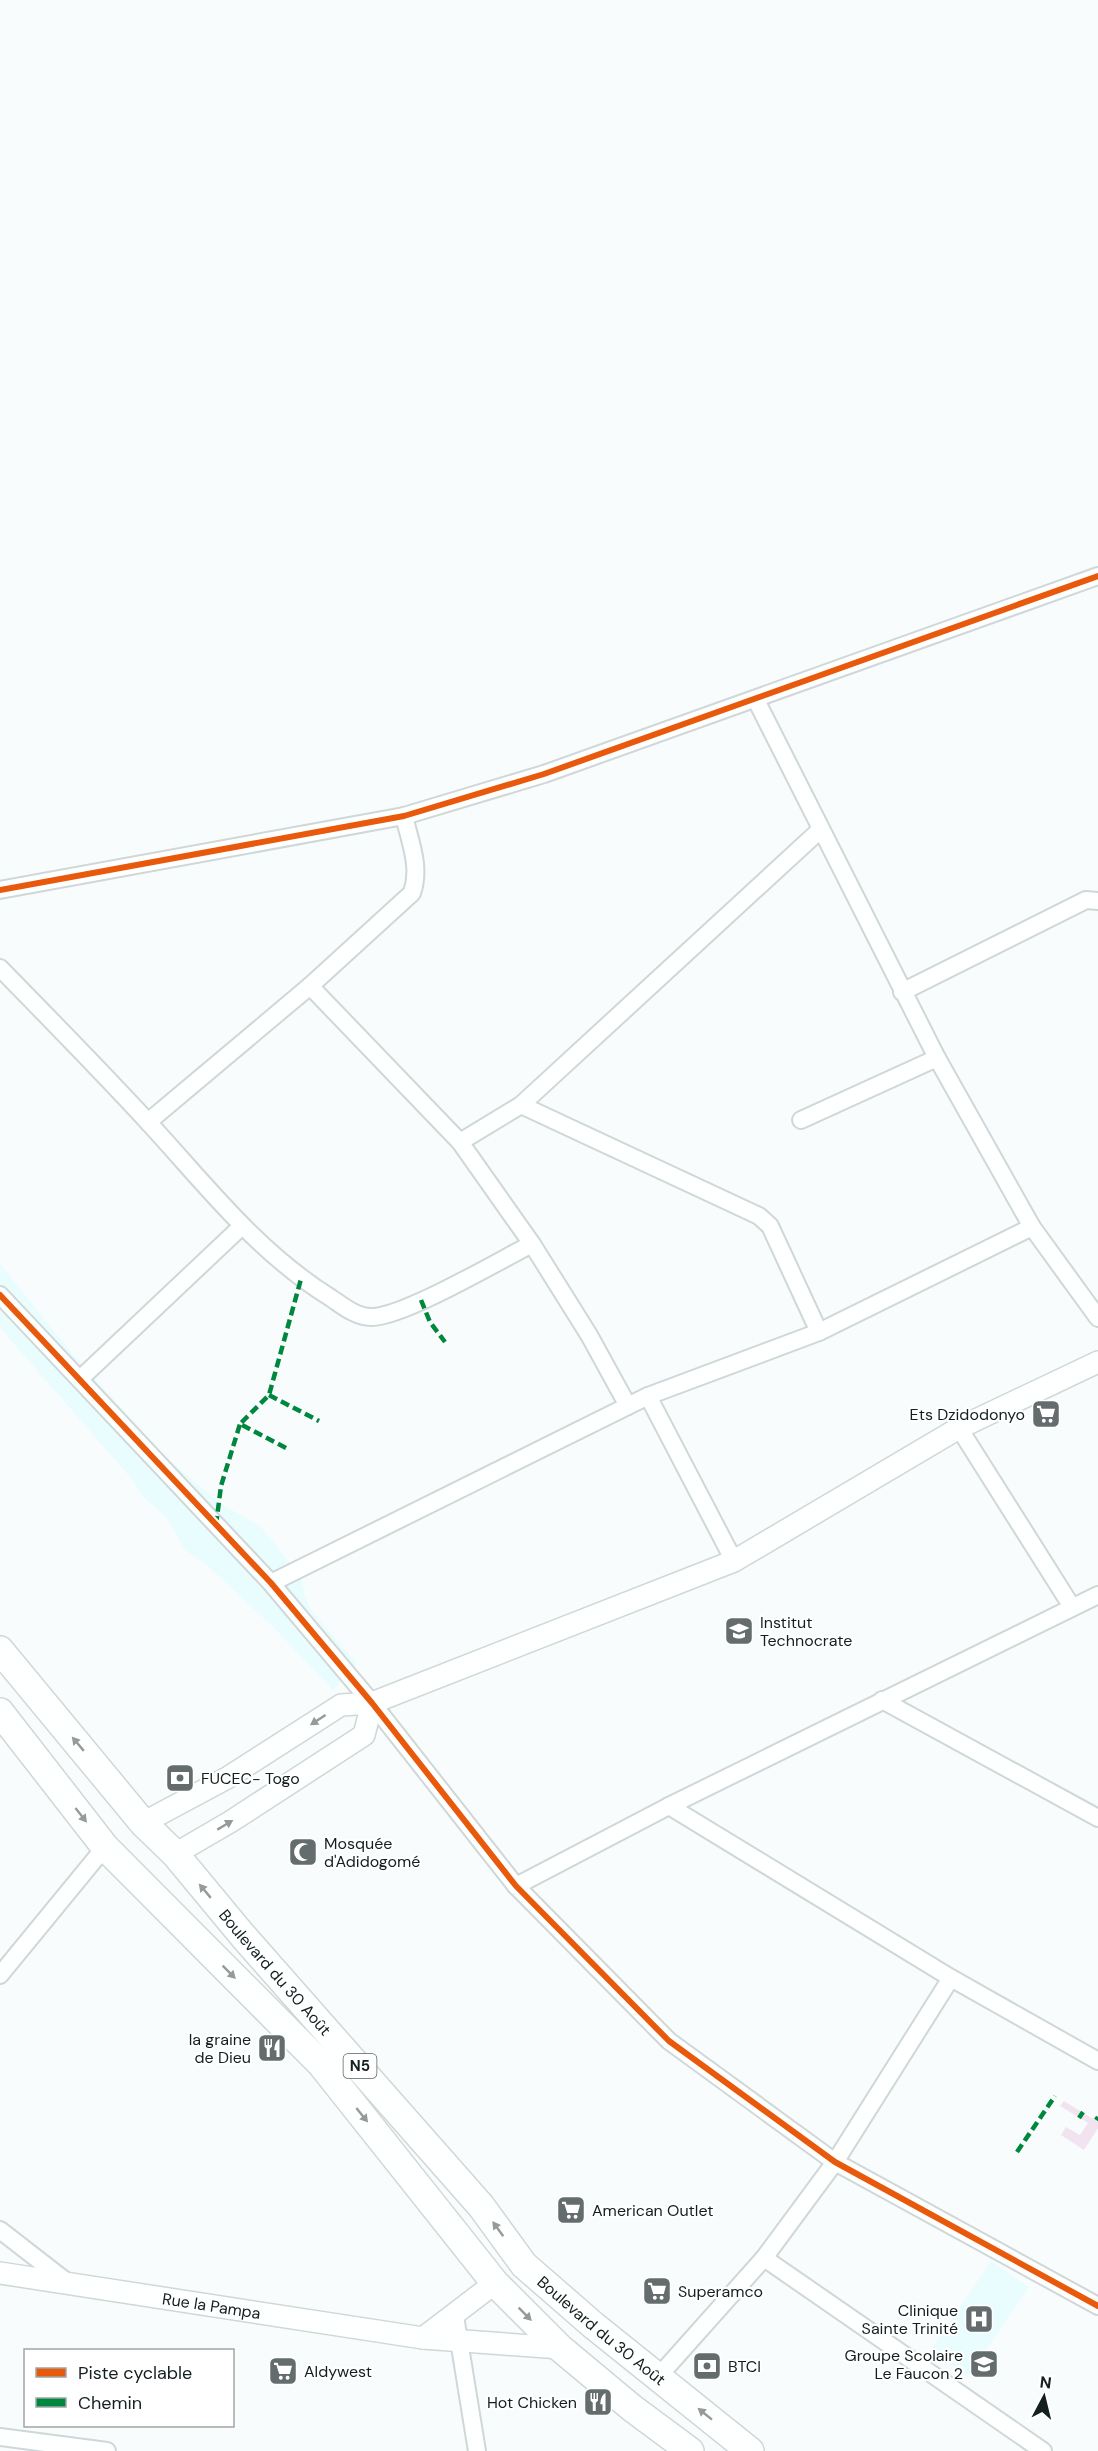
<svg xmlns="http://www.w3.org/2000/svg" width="1098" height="2451" viewBox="0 0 1098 2451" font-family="'DM Sans',sans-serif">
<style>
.built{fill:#e9fcfe}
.garden{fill:#f1e4f0}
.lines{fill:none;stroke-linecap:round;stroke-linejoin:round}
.minor-casing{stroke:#cfd7d8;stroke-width:20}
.tertiary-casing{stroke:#cfd7d8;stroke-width:24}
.trunk-casing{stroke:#cfd7d8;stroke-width:30}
.minor{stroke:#feffff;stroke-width:16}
.tertiary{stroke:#feffff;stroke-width:21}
.trunk{stroke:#feffff;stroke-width:27}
.quiet{stroke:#00873e;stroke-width:4.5;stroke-dasharray:9 4.5;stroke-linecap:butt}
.cycleway-casing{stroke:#fff;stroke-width:10}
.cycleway{stroke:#e8590c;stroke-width:6}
.oneway{fill:#959a9b}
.labels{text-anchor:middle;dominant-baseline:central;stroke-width:4.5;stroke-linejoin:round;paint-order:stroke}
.shield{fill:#fff;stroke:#5a6263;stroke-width:1.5}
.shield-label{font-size:15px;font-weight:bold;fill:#141f20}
.poi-label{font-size:16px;fill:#141f20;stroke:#fff;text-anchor:start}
.street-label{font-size:16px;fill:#141f20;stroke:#fff}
</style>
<rect width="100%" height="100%" fill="#f8fcfc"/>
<g class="built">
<path d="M0 1264 71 1352 163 1454 218 1502 260 1526 300 1575 308 1606 357 1664 333 1690 272 1626 207 1565 185 1550 167 1518 142 1496 131 1478 0 1328Z"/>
<path d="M991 2261 1029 2287 968 2377 930 2351Z"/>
</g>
<path class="garden" d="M1064 2101 1098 2122V2128L1084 2150 1061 2135 1066 2127 1080 2135 1088 2123 1060 2106Z"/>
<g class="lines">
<g class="minor-casing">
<g id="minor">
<path d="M756 700 937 1058 1032 1227 1098 1318"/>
<path d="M0 890 404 816 544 774 1098 576"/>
<path d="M0 968C50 1019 100 1070 148 1122 206 1185 257 1252 331 1298 343 1306 356 1317 371 1317 402 1318 500 1260 532 1244"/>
<path d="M310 986 460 1142 532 1244 589 1335 628 1406"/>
<path d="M902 992 1086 900 1098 901"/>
<path d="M521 1105 820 830"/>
<path d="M801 1120 937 1058"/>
<path d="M148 1122 310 986 412 893C421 867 410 842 404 816"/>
<path d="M460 1142 521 1105 759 1216 770 1226 819 1332"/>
<path d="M0 1295 271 1583 372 1703 516 1886 669 2041 835 2162 1098 2306"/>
<path d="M80 1379 242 1226"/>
<path d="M648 1396 734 1561"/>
<path d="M959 1428 1072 1607"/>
<path d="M271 1583 648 1396 819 1332 1032 1227"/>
<path d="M882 1700 1098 1818"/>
<path d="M669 1806 951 1978 1098 2061"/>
<path d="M516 1886 669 1806 1098 1595"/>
<path d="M0 1975 105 1847"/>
<path d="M0 2230 67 2282"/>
<path d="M764 2258 1043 2451"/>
<path d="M455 2316 477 2451"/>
<path d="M658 2377 764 2258 835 2162 951 1978"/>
<path d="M0 2437 107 2451"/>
</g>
</g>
<g class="tertiary-casing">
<g id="tertiary">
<path d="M143 1823 227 1778 341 1705 372 1703 734 1561 959 1428 1098 1362"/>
<path d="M175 1854 230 1822 364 1735 372 1703"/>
<path id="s1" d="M0 2273 423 2338 560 2348"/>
<path d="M423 2338 495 2283"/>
</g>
</g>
<g class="trunk-casing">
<g id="trunk">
<path id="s2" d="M0 1650 143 1823 175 1854 243 1936 481 2206 524 2265 593 2325 750 2451"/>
<path d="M0 1712 105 1847 321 2064 495 2283 560 2348 632 2408 690 2451"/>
</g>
</g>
<use href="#minor" class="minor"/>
<use href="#tertiary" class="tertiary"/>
<use href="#trunk" class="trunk"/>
<g class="quiet">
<path d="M421 1300 430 1322 445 1342"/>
<path d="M269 1395 319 1421"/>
<path d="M286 1448 240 1424 269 1395 301 1279"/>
<path d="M216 1525 221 1486 240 1424"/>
<path d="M1079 2118 1083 2112"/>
<path d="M1096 2120 1098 2117"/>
<path d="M1017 2152 1055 2096"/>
</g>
<g class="cycleway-casing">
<g id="cycleway">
<path d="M0 890 404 816 544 774 1098 576"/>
<path d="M0 1295 271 1583 372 1703 516 1886 669 2041 835 2162 1098 2306"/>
</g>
</g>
<use href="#cycleway" class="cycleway"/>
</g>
<defs><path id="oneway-solid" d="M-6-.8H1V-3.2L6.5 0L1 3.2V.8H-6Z" transform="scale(1.5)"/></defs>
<g class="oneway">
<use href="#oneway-solid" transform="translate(318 1720) rotate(147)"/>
<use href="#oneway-solid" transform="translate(78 1744) rotate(-130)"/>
<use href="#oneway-solid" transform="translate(81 1815) rotate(52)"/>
<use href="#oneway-solid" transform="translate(225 1825) rotate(-31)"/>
<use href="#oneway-solid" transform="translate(205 1891) rotate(-130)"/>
<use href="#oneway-solid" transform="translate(229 1972) rotate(45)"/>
<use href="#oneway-solid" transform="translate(362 2115) rotate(51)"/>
<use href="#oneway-solid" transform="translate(498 2229) rotate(-126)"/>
<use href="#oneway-solid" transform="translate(525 2314) rotate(45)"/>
<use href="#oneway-solid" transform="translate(705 2414) rotate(-141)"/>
</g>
<defs>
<g id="supermarket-square" transform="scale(1.5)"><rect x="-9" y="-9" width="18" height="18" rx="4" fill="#646c6d" stroke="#fff"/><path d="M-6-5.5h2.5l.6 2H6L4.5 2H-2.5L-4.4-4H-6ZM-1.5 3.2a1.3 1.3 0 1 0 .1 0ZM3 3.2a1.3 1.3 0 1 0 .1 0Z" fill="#fff"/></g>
<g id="school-square" transform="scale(1.5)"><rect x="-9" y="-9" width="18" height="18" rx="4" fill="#646c6d" stroke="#fff"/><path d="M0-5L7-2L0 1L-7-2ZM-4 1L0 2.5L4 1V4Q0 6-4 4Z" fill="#fff"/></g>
<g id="bank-square" transform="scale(1.5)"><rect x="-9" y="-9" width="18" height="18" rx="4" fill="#646c6d" stroke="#fff"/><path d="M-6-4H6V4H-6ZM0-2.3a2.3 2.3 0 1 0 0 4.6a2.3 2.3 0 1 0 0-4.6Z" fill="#fff"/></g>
<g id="mosque-square" transform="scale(1.5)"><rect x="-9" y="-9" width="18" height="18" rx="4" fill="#646c6d" stroke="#fff"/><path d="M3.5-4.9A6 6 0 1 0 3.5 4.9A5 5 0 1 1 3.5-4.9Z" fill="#fff"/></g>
<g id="restaurant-square" transform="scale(1.5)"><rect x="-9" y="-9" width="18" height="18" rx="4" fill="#646c6d" stroke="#fff"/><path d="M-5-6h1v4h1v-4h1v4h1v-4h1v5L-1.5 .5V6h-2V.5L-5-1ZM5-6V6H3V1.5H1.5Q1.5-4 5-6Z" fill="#fff"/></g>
<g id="hospital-square" transform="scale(1.5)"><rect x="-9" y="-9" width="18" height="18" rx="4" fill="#646c6d" stroke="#fff"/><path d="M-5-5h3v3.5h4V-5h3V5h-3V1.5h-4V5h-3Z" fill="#fff"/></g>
</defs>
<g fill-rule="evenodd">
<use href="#supermarket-square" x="1046" y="1414"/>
<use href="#school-square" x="739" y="1631"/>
<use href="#bank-square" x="180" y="1778"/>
<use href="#mosque-square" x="303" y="1852"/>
<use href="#restaurant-square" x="272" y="2048"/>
<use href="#supermarket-square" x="571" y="2210"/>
<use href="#supermarket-square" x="657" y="2291"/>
<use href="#hospital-square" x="979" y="2319"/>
<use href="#school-square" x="984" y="2364"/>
<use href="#bank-square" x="707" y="2366"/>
<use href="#supermarket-square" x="283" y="2371"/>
<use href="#restaurant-square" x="598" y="2402"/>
</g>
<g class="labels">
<rect class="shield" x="343.5" y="2054" width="33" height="24" rx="4.5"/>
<g class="shield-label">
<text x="360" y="2066">N5</text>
</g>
<g class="poi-label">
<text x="1025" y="1414" text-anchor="end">Ets Dzidodonyo</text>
<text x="760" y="1622">Institut<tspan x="760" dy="18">Technocrate</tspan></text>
<text x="201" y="1778">FUCEC- Togo</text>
<text x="324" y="1843">Mosquée<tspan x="324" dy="18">d'Adidogomé</tspan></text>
<text x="251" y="2039" text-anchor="end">la graine<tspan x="251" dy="18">de Dieu</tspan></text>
<text x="592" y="2210">American Outlet</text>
<text x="678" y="2291">Superamco</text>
<text x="958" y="2310" text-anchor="end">Clinique<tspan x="958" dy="18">Sainte Trinité</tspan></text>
<text x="963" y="2355" text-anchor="end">Groupe Scolaire<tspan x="963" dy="18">Le Faucon 2</tspan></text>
<text x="728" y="2366">BTCI</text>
<text x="304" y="2371">Aldywest</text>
<text x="577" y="2402" text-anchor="end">Hot Chicken</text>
</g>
<g class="street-label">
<text stroke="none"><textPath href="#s2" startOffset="424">Boulevard du 30 Août</textPath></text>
<text stroke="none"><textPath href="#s1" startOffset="214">Rue la Pampa</textPath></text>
<text stroke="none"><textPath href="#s2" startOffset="910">Boulevard du 30 Août</textPath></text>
</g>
</g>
<rect x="24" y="2349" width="210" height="78" fill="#ffffff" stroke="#a1a5a6" stroke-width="1.5"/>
<rect x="36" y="2368" width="30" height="9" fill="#e8590c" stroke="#a1a5a6" stroke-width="1.5"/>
<text x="78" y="2379" font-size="18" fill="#141f20">Piste cyclable</text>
<rect x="36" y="2398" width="30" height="9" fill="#00873e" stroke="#a1a5a6" stroke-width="1.5"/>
<text x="78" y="2409" font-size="18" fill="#141f20">Chemin</text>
<g transform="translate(1044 2397) rotate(7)" stroke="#ffffff" stroke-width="4.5" paint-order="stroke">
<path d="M0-4.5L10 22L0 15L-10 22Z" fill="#141f20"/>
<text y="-9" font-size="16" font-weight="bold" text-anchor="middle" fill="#141f20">N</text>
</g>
</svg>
